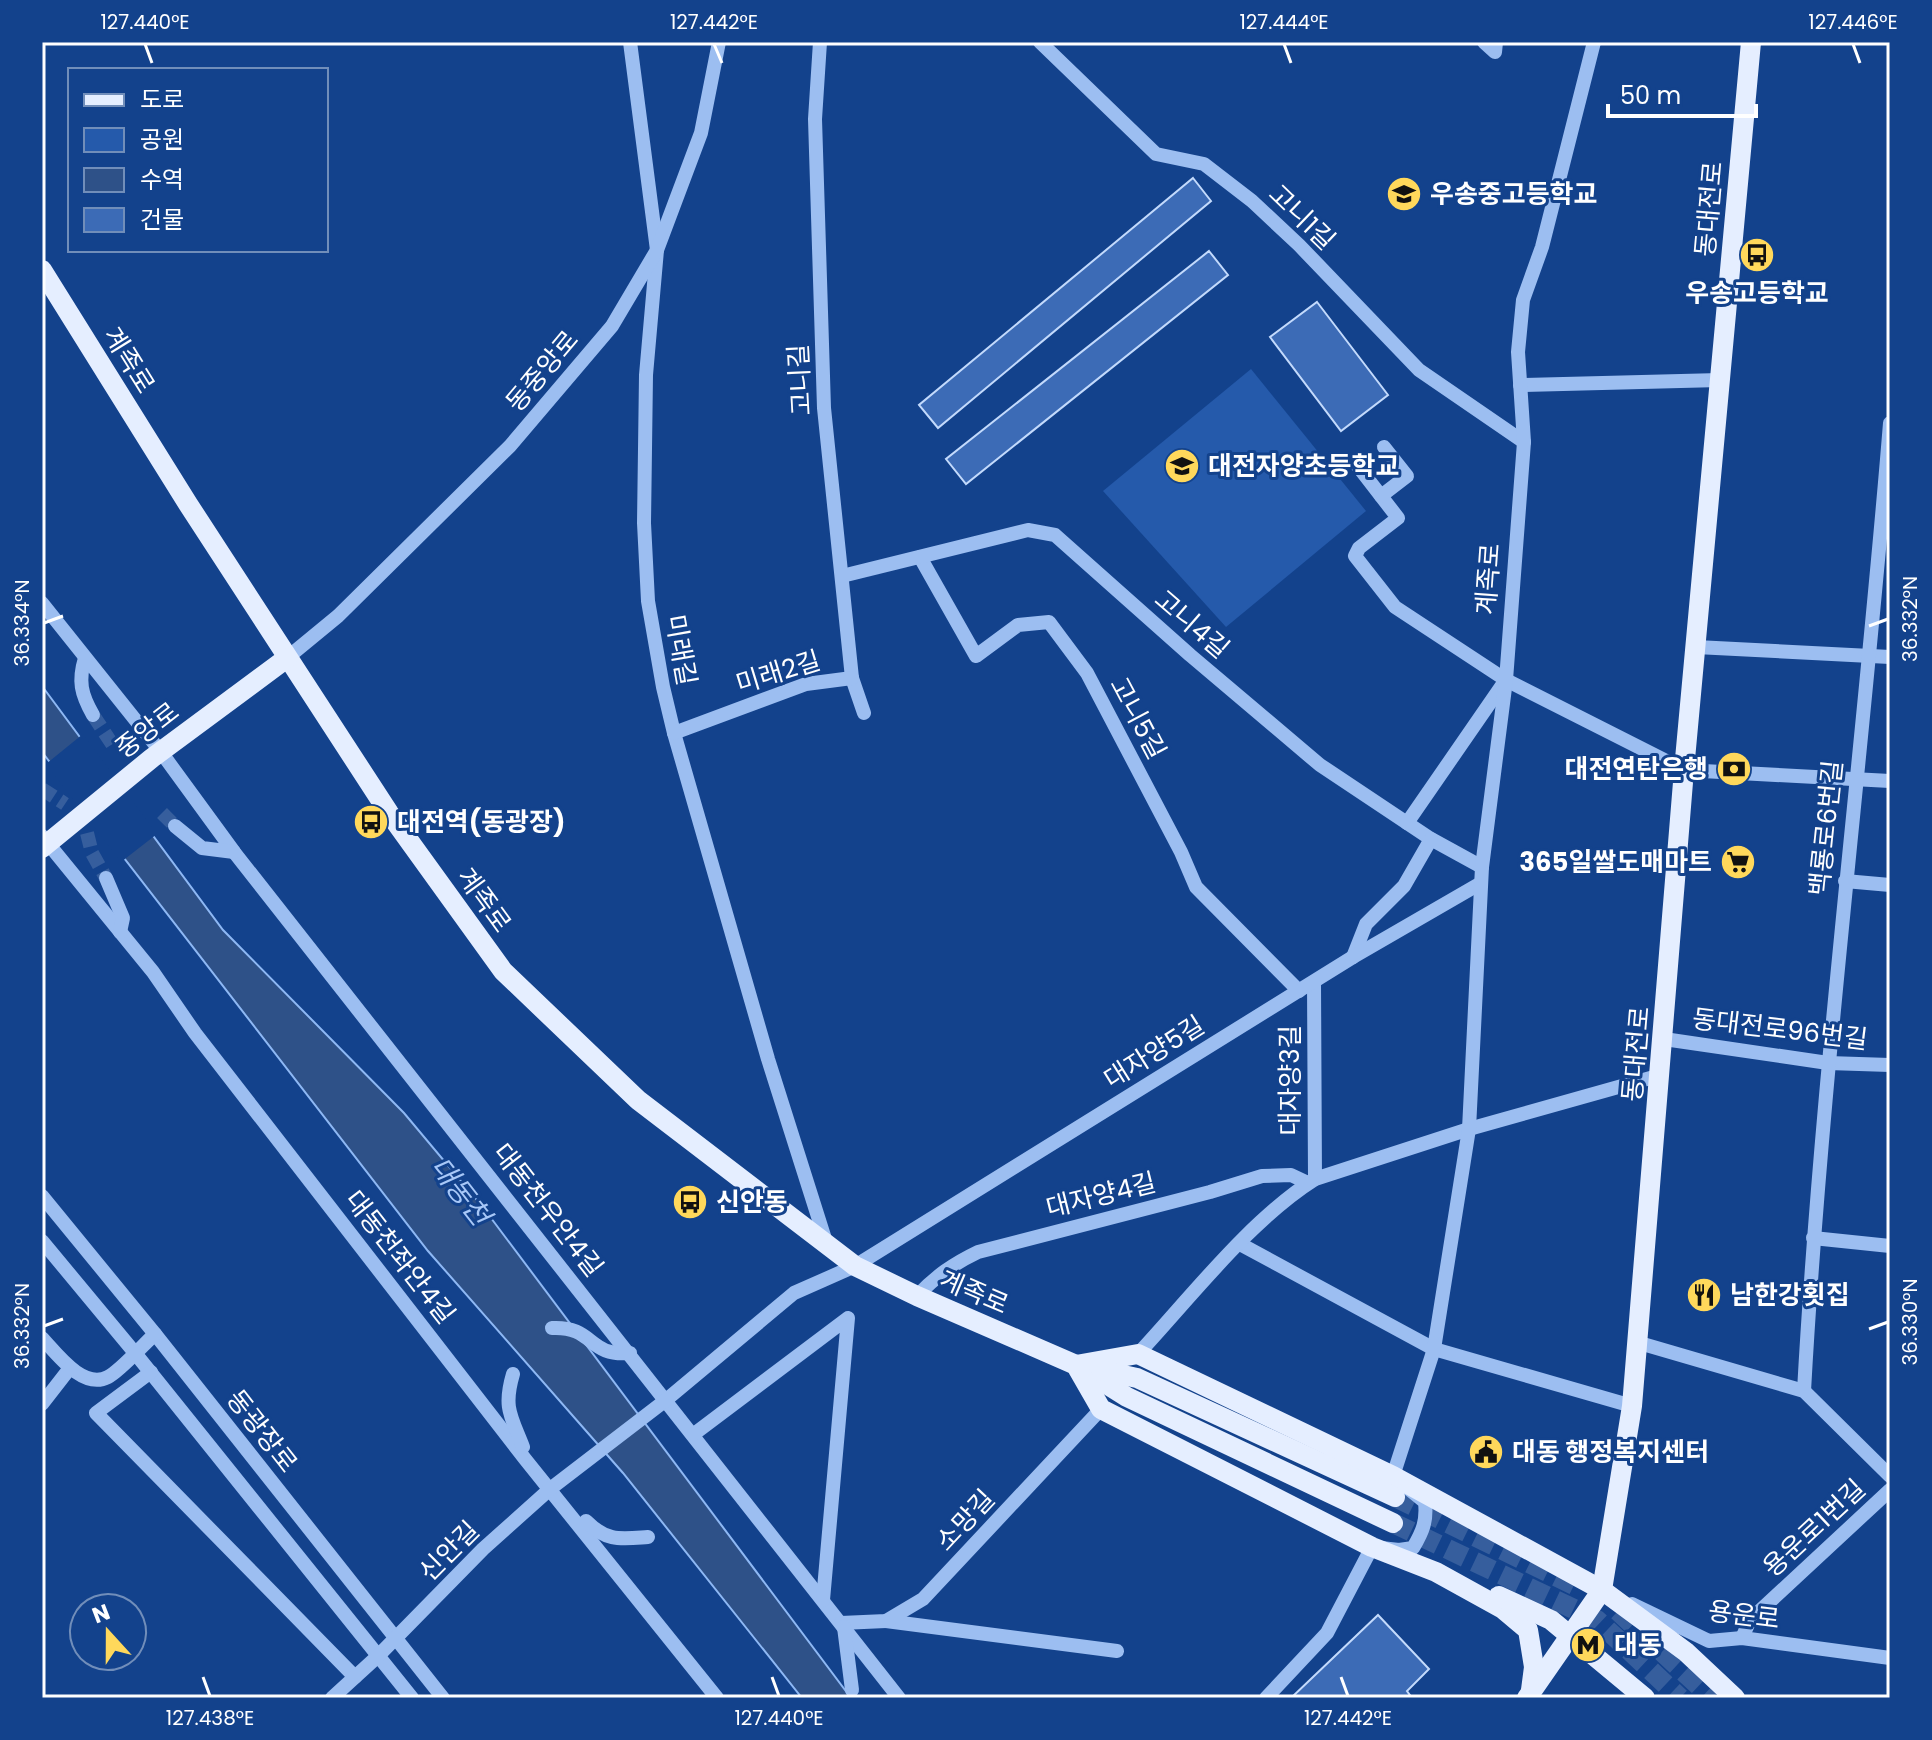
<svg xmlns="http://www.w3.org/2000/svg" width="1932" height="1740" viewBox="0 0 1932 1740" font-family="Poppins,'Noto Sans KR',sans-serif">
<style>
.green{fill:#255aab}
.water{fill:#2e5188;stroke:#8eb8f4;stroke-width:2}
.pier{fill:#13428c}
.building{fill:#3c6bb6;stroke:#c3dafc;stroke-width:2}
.lines{fill:none;stroke-linecap:round;stroke-linejoin:round}
.minor-tunnel{stroke:#365e9d;stroke-width:14;stroke-dasharray:14 7;stroke-linecap:butt}
.major-tunnel{stroke:#365e9d;stroke-width:20;stroke-dasharray:20 10;stroke-linecap:butt}
.minor{stroke:#9cbef1;stroke-width:14}
.major{stroke:#e5eeff;stroke-width:20}
.ticks{fill:none;stroke:#fff;stroke-width:3}
.labels{text-anchor:middle;dominant-baseline:central;stroke-width:6;stroke-linejoin:round;paint-order:stroke}
.poi-label{font-size:26px;font-weight:bold;fill:#fff;stroke:#13428c;text-anchor:start}
.street-label{font-size:26px;fill:#fff;stroke:#13428c}
.water-label{font-size:28px;font-style:italic;fill:#a8c8f8;stroke:#13428c}
.neatline{fill:none;stroke:#fff;stroke-width:3}
.ticks-label{font-size:20px;text-anchor:middle;fill:#fff}
</style>
<rect width="100%" height="100%" fill="#13428c"/>
<path class="green" d="M1251 369 1366 511 1226 627 1103 491Z"/>
<path class="water" d="M42 686 223 930 404 1113 482 1206 851 1698H802L623 1473 428 1251 42 752Z"/>
<path class="pier" d="M83 734 157 834 121 862 46 764Z"/>
<g class="building">
<path d="M1193 178 1211 201 938 428 919 405Z"/>
<path d="M1209 251 1228 275 966 484 946 459Z"/>
<path d="M1317 302 1388 395 1341 431 1270 337Z"/>
<path d="M1378 1615 1429 1669 1407 1691 1412 1698H1291Z"/>
</g>
<g class="lines">
<g class="minor-tunnel">
<path d="M93 715 116 750"/>
<path d="M42 789 65 804"/>
<path d="M162 813 175 826"/>
<path d="M87 833 92 853 106 878"/>
</g>
<g class="major-tunnel">
<path d="M1395 1497 1574 1585"/>
<path d="M1393 1523 1597 1620 1680 1698"/>
<path d="M1618 1611 1712 1698"/>
</g>
<g class="minor">
<path d="M630 42 657 250 646 375 644 523 648 601 663 687 674 733 768 1059 826 1242"/>
<path d="M820 42 815 119 824 408 852 678 864 713"/>
<path d="M1040 42 1156 154 1204 164 1252 201 1299 245 1419 370 1524 442"/>
<path d="M1484 42 1495 52 1496 42"/>
<path d="M1520 385 1720 380"/>
<path d="M1357 465 1398 518 1359 548 1355 556 1395 607 1506 680 1684 770 1890 781"/>
<path d="M1381 496 1407 476 1384 447"/>
<path d="M920 557 976 656 1018 625 1049 622 1087 673 1181 852 1196 887 1299 991"/>
<path d="M842 576 1028 530 1055 535 1190 655 1320 765 1431 839 1482 867"/>
<path d="M42 603 161 752 234 852 899 1698"/>
<path d="M1696 647 1890 657"/>
<path d="M85 658C78 681 81 694 93 715"/>
<path d="M287 658 338 616 510 446 612 326 657 250 701 133 719 42"/>
<path d="M674 733 806 684 852 678"/>
<path d="M1407 823 1503 684"/>
<path d="M175 826 202 848 234 852"/>
<path d="M42 836 153 972 195 1033 525 1459 717 1698"/>
<path d="M106 878 123 918 120 932"/>
<path d="M1845 881 1890 885"/>
<path d="M1353 957 1366 924 1404 886 1431 839"/>
<path d="M1314 982 1315 1179"/>
<path d="M1664 1039 1828 1063 1890 1065"/>
<path d="M42 1196 155 1334 443 1698"/>
<path d="M1813 1238 1890 1246"/>
<path d="M42 1241 135 1353 412 1698"/>
<path d="M1240 1244 1434 1349 1632 1406"/>
<path d="M917 1296C936 1276 953 1264 978 1252L1210 1192 1262 1176 1291 1175 1308 1183"/>
<path d="M552 1328C595 1326 587 1357 630 1353"/>
<path d="M42 1338C57 1354 83 1390 108 1377 120 1371 144 1344 155 1334"/>
<path d="M1636 1342 1804 1391 1890 1476"/>
<path d="M1138 1354C1191 1297 1250 1220 1315 1179L1469 1129 1661 1075"/>
<path d="M151 1372 96 1413 355 1677"/>
<path d="M513 1374C503 1408 511 1416 523 1447"/>
<path d="M1804 1391C1822 1067 1864 746 1890 423"/>
<path d="M42 1404 70 1368"/>
<path d="M694 1434 848 1318 823 1600"/>
<path d="M586 1521C607 1542 620 1539 648 1537"/>
<path d="M1632 1604 1709 1641 1742 1638 1890 1658"/>
<path d="M886 1621 1117 1651"/>
<path d="M841 1623 886 1621 923 1599 1101 1409"/>
<path d="M844 1627 852 1690"/>
<path d="M1742 1638 1750 1620 1890 1490"/>
<path d="M332 1698 378 1656 483 1549 550 1489 666 1400 794 1293 855 1266 1353 957 1481 883"/>
<path d="M1266 1698 1327 1633 1372 1547 1399 1550 1413 1548C1423 1531 1427 1521 1425 1502L1393 1476 1434 1349 1469 1129 1482 867 1506 680 1524 442 1518 352 1523 300 1542 247 1594 42"/>
</g>
<g class="major">
<path d="M42 270 188 504 389 813 503 971 638 1100 855 1266 917 1296 1076 1365 1127 1397 1393 1523"/>
<path d="M42 848 152 758 287 658"/>
<path d="M1076 1365 1138 1354 1393 1476 1602 1590 1686 1652 1735 1698"/>
<path d="M1091 1368 1137 1378 1395 1497"/>
<path d="M1078 1369 1101 1409 1372 1547 1436 1572 1503 1609 1528 1630 1534 1667 1531 1690"/>
<path d="M1499 1596 1551 1620 1645 1698"/>
<path d="M1527 1698 1602 1590 1632 1406 1684 770 1751 42"/>
</g>
</g>
<path class="ticks" d="M145 44 152 63M714 44 722 63M1284 44 1291 63M1853 44 1860 63M44 623 63 616M1869 626 1888 619M44 1326 63 1319M1869 1329 1888 1322M203 1677 210 1696M772 1677 779 1696M1341 1677 1348 1696"/>
<defs>
<g id="school-disc" transform="scale(1.8)"><circle r="9.5" fill="#ffd85b" stroke="#13428c"/><path d="M0-5L7-2L0 1L-7-2ZM-4 1L0 2.5L4 1V4Q0 6-4 4Z" fill="#111"/></g>
<g id="bus-disc" transform="scale(1.8)"><circle r="9.5" fill="#ffd85b" stroke="#13428c"/><path d="M-5-6H5V4H4V6H2V4H-2V6H-4V4H-5ZM-3.5-4V0h7V-4ZM-3.5 1.2v1.5H-2V1.2ZM2 1.2v1.5H3.5V1.2Z" fill="#111"/></g>
<g id="bank-disc" transform="scale(1.8)"><circle r="9.5" fill="#ffd85b" stroke="#13428c"/><path d="M-6-4H6V4H-6ZM0-2.3a2.3 2.3 0 1 0 0 4.6a2.3 2.3 0 1 0 0-4.6Z" fill="#111"/></g>
<g id="supermarket-disc" transform="scale(1.8)"><circle r="9.5" fill="#ffd85b" stroke="#13428c"/><path d="M-6-5.5h2.5l.6 2H6L4.5 2H-2.5L-4.4-4H-6ZM-1.5 3.2a1.3 1.3 0 1 0 .1 0ZM3 3.2a1.3 1.3 0 1 0 .1 0Z" fill="#111"/></g>
<g id="restaurant-disc" transform="scale(1.8)"><circle r="9.5" fill="#ffd85b" stroke="#13428c"/><path d="M-5-6h1v4h1v-4h1v4h1v-4h1v5L-1.5 .5V6h-2V.5L-5-1ZM5-6V6H3V1.5H1.5Q1.5-4 5-6Z" fill="#111"/></g>
<g id="civic-disc" transform="scale(1.8)"><circle r="9.5" fill="#ffd85b" stroke="#13428c"/><path d="M-.6-6.5H3V-4.5H.6V-3L4-1V1h2V6H-6V1h2V-1L-.6-3ZM-1.2 2.5V6h2.4V2.5Z" fill="#111"/></g>
<g id="metro-disc" transform="scale(1.8)"><circle r="9.5" fill="#ffd85b" stroke="#13428c"/><path d="M-5.5 5V-5H-3L0 0L3-5H5.5V5H3V-.5L0 4L-3-.5V5Z" fill="#111"/></g>
</defs>
<g fill-rule="evenodd">
<use href="#school-disc" x="1404" y="194"/>
<use href="#bus-disc" x="1757" y="255"/>
<use href="#school-disc" x="1182" y="466"/>
<use href="#bank-disc" x="1734" y="769"/>
<use href="#bus-disc" x="371" y="822"/>
<use href="#supermarket-disc" x="1738" y="862"/>
<use href="#bus-disc" x="690" y="1202"/>
<use href="#restaurant-disc" x="1704" y="1295"/>
<use href="#civic-disc" x="1486" y="1452"/>
<use href="#metro-disc" x="1588" y="1645"/>
</g>
<g class="labels">
<g class="poi-label">
<text x="1430" y="194">우송중고등학교</text>
<text x="1757" y="293" text-anchor="middle">우송고등학교</text>
<text x="1208" y="466">대전자양초등학교</text>
<text x="1708" y="769" text-anchor="end">대전연탄은행</text>
<text x="397" y="822">대전역(동광장)</text>
<text x="1712" y="862" text-anchor="end">365일쌀도매마트</text>
<text x="716" y="1202">신안동</text>
<text x="1730" y="1295">남한강횟집</text>
<text x="1512" y="1452">대동 행정복지센터</text>
<text x="1614" y="1645">대동</text>
</g>
<g class="street-label">
<text transform="translate(1709 209) rotate(-85)">동대전로</text>
<text transform="translate(1302 217) rotate(44)">고니1길</text>
<text transform="translate(129 360) rotate(58)">계족로</text>
<text transform="translate(542 371) rotate(-50)">동중앙로</text>
<text transform="translate(800 380) rotate(-93)">고니길</text>
<text transform="translate(1488 579) rotate(-86)">계족로</text>
<text transform="translate(1192 624) rotate(41)">고니4길</text>
<text transform="translate(681 650) rotate(80)">미래길</text>
<text transform="translate(778 672) rotate(-17)">미래2길</text>
<text transform="translate(1138 718) rotate(62)">고니5길</text>
<text transform="translate(147 730) rotate(-38)">중앙로</text>
<text transform="translate(1826 828) rotate(-84)">백룡로6번길</text>
<text transform="translate(484 900) rotate(54)">계족로</text>
<text transform="translate(1780 1029) rotate(7)">동대전로96번길</text>
<text transform="translate(1154 1052) rotate(-32)">대자양5길</text>
<text transform="translate(1636 1054) rotate(-85)">동대전로</text>
<text transform="translate(1290 1080) rotate(-90)">대자양3길</text>
<text transform="translate(1101 1195) rotate(-14)">대자양4길</text>
<text transform="translate(548 1210) rotate(52)">대동천우안4길</text>
<text transform="translate(400 1257) rotate(52)">대동천좌안4길</text>
<text transform="translate(974 1292) rotate(23)">계족로</text>
<text transform="translate(262 1431) rotate(52)">동광장로</text>
<text transform="translate(965 1520) rotate(-47)">소망길</text>
<text transform="translate(1814 1528) rotate(-43)">용운로1번길</text>
<text transform="translate(449 1551) rotate(-45)">신안길</text>
<text transform="translate(1744 1615) rotate(7)">용운로</text>
</g>
<g class="water-label">
<text transform="translate(460 1191) rotate(52)">대동천</text>
</g>
</g>
<rect width="1932" height="1740" fill="none" stroke="#13428c" stroke-width="88"/>
<rect x="68" y="68" width="260" height="184" fill="#13428c" stroke="#718eba" stroke-width="2"/>
<rect x="84" y="94" width="40" height="12" fill="#e5eeff" stroke="#718eba" stroke-width="2"/>
<text x="140" y="108" font-size="24" fill="#ffffff">도로</text>
<rect x="84" y="128" width="40" height="24" fill="#255aab" stroke="#718eba" stroke-width="2"/>
<text x="140" y="148" font-size="24" fill="#ffffff">공원</text>
<rect x="84" y="168" width="40" height="24" fill="#2e5188" stroke="#718eba" stroke-width="2"/>
<text x="140" y="188" font-size="24" fill="#ffffff">수역</text>
<rect x="84" y="208" width="40" height="24" fill="#3c6bb6" stroke="#718eba" stroke-width="2"/>
<text x="140" y="228" font-size="24" fill="#ffffff">건물</text>
<g transform="translate(108 1632) rotate(339)"><circle r="38" fill="#13428c" stroke="#718eba" stroke-width="2"/>
<path d="M0-6L14 30L0 20L-14 30Z" fill="#ffd85b"/>
<text y="-12" font-size="22" font-weight="bold" text-anchor="middle" fill="#ffffff">N</text>
</g>
<path d="M1608 104v12h148v-12" fill="none" stroke="#ffffff" stroke-width="4"/>
<text x="1620" y="104" font-size="24" fill="#ffffff" stroke="#13428c" stroke-width="6" paint-order="stroke">50 m</text>
<rect x="44" y="44" width="1844" height="1652" class="neatline"/>
<g class="ticks-label">
<text x="145" y="29">127.440°E</text>
<text x="714" y="29">127.442°E</text>
<text x="1284" y="29">127.444°E</text>
<text x="1853" y="29">127.446°E</text>
<text transform="translate(1910 619) rotate(-90)" y="7">36.332°N</text>
<text transform="translate(22 623) rotate(-90)" y="7">36.334°N</text>
<text transform="translate(1910 1322) rotate(-90)" y="7">36.330°N</text>
<text transform="translate(22 1326) rotate(-90)" y="7">36.332°N</text>
<text x="210" y="1725">127.438°E</text>
<text x="779" y="1725">127.440°E</text>
<text x="1348" y="1725">127.442°E</text>
</g>
</svg>
